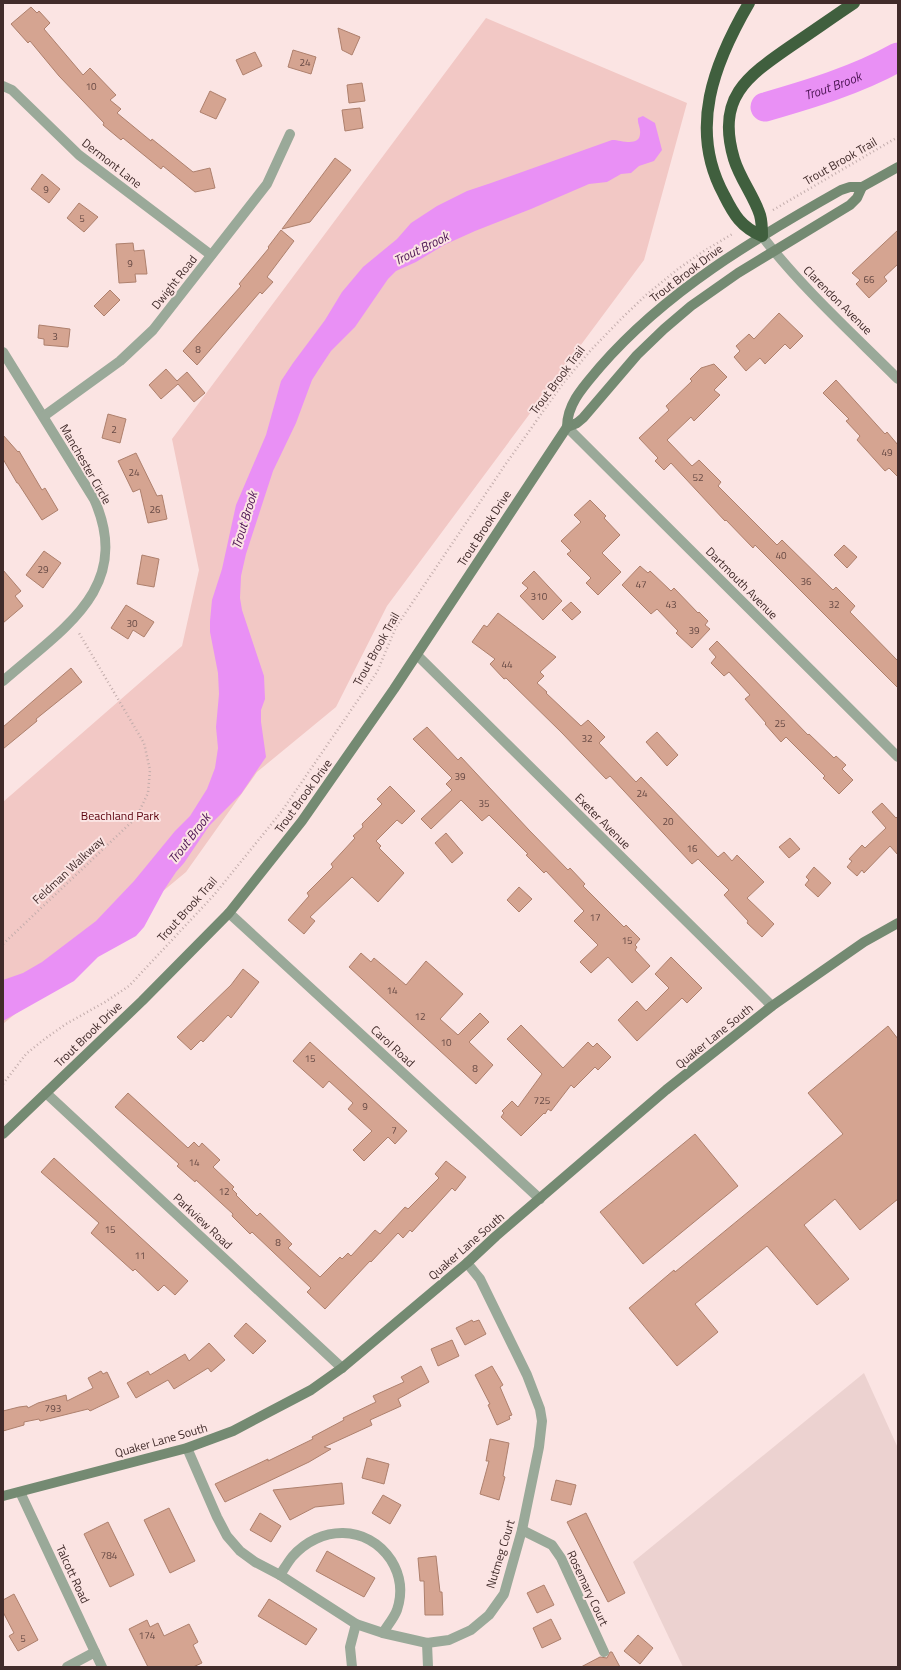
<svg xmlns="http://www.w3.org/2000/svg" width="901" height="1670" viewBox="0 0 901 1670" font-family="'Titillium Web',sans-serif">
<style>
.built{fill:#ecd2d0}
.green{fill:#f2c8c5}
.water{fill:#e990f5}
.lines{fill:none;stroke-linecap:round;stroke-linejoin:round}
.river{stroke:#e990f5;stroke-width:29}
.building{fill:#d5a491;stroke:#ae806d}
.path{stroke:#c2acab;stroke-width:2.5;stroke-dasharray:1 3;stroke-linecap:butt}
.minor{stroke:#9aa999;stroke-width:10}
.tertiary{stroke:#9aa999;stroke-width:10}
.secondary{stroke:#748a72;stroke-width:10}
.motorway{stroke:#405f3e;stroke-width:12}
.labels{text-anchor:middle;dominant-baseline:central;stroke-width:4;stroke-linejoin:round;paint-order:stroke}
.number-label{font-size:10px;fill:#664944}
.street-label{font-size:12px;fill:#412b2a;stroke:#fbe4e3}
.park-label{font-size:12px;fill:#5a010d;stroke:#fbe4e3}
.water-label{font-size:13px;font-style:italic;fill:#4c1453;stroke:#fbe4e3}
</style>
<rect width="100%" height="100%" fill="#fbe4e3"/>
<path class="built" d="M864 1373 898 1448V1667H683L633 1562Z"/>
<path class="green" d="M486 18 687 103 644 260 387 606 336 707 257 772 186 872 3 1024V802L182 646 199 570 172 439Z"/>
<path class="water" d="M643 116 655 123 662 150 654 161 639 166 631 173 621 174 607 182 589 184 531 209 475 231 444 245 416 262 396 271 388 279 355 327 331 351 319 369 312 380 296 423 273 471 246 554 241 576 240 598 242 610 264 676 265 699 261 710V722L266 757 241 794 209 826 184 863 176 872 164 890 144 927 136 936 98 957 74 981 3 1021V980L23 973 42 962 96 921 134 881 175 831 190 816 207 789 215 768 218 748 216 727 219 694 218 673 210 632V621L212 600 222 569 236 505 266 435 281 381 293 363 325 320 342 292 363 267 397 239 411 223 437 206 467 191 491 183 612 140C618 139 639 148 640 134 641 128 637 123 638 118Z"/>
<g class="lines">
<path class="river" id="s1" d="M765 107C810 94 857 80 898 57"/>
</g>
<g class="building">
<path d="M31 7 37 13 39 11 50 23 44 29 83 75 90 68 116 95 110 100 121 109 117 113 151 141 152 139 193 172 210 168 215 188 195 192 163 166 161 169 123 138 121 140 103 125 104 123 59 76 30 41 28 43 11 24Z"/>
<path d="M338 28 360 37 352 55 342 50Z"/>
<path d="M293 50 316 57 311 74 288 67Z"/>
<path d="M255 52 262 66 243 75 236 60Z"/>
<path d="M362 83 365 101 349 103 347 85Z"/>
<path d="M210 91 226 99 216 119 200 112Z"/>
<path d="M360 108 363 128 345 131 342 110Z"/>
<path d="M335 158 351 170 310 222 282 229Z"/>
<path d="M42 174 60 189 49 203 31 189Z"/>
<path d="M79 203 98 217 84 232 67 218Z"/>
<path d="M281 230 294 241 267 277 273 282 262 294 260 292 197 365 183 351 241 286 239 284 269 248 268 247Z"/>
<path d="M898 230V264L884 277 887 281 869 298 856 284 860 280 852 273Z"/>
<path d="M133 243 134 251 144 250 147 274H135L136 282 119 283 116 244Z"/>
<path d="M110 290 120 300 104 316 94 306Z"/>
<path d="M779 313 803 336 790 349 785 344 765 364 760 358 746 371 734 357 740 351 736 346 749 334 754 339Z"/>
<path d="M39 325 70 329 68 347 44 345V339L38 338Z"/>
<path d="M714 364 727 377 714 390 720 395 694 421 691 417 667 440 692 466 699 460 721 482 718 486 777 545 782 540 833 590 836 587 855 606 850 612 898 661V688L755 545 753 548 726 520 725 521 671 463 664 470 655 461 658 458 639 438 669 410 666 406 692 381 690 379 701 368Z"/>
<path d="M166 369 177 381 187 372 205 393 194 402 178 384 161 399 149 385Z"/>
<path d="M836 380 885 434 887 432 898 445V477L889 468 885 471 857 440 860 436 846 421 849 419 823 393Z"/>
<path d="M108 414 126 419 120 443 102 438Z"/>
<path d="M3 435 18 452 19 451 42 490 45 488 58 510 42 520 18 483H17L3 459Z"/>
<path d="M136 453 157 496 162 495 167 519 148 523 140 489 133 492 118 461Z"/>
<path d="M590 500 606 516 604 518 620 535 602 553 621 572 598 595 586 583 591 578 567 554 571 551 561 541 581 522 574 515Z"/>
<path d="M844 545 857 557 847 568 834 555Z"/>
<path d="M44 551 61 563 43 588 26 575Z"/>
<path d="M142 555 159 559 154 587 137 584Z"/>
<path d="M640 566 648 573 650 571 671 591 674 588 698 613 699 612 708 621 705 625 710 629 692 648 676 633 678 631 657 609 651 614 622 585Z"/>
<path d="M3 570 21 591 15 596 23 606 3 623Z"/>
<path d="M534 571 562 601 543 620 520 596 528 588 522 583Z"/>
<path d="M571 602 581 612 572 620 562 610Z"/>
<path d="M126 605 154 622 144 637 133 630 128 639 111 628Z"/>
<path d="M498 613 556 657 540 672 544 676 537 683 547 692 546 693 581 726 588 720 605 737 599 743 636 782 641 777 718 857 724 852 732 861 737 855 764 882 747 898 774 924 762 937 747 923 748 921 724 895 729 890 698 859 692 864 610 776 606 779 562 733 506 678 504 679 490 664 495 659 472 642 484 625 487 627Z"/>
<path d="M717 641 808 735 809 734 834 758 836 756 846 765 842 769 853 780 839 794 823 778 825 776 786 737 781 742 765 724 766 723 745 699 750 695 729 672 724 676 711 663 716 657 709 649Z"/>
<path d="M71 668 82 682 36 719 37 721 3 749V727Z"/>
<path d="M427 727 458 760 461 757 529 830 568 870 570 868 585 884 583 886 624 927 626 925 640 939 635 945 637 947 635 950 650 966 632 983 608 957 591 973 580 962 598 945 574 921 584 911 546 871 544 873 526 855 528 854 489 815 482 821 461 800 431 829 421 819 452 790 446 784 452 778 413 739Z"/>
<path d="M657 732 678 755 667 766 646 742Z"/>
<path d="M390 786 415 811 402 824 397 820 376 841 381 846 379 848 404 873 378 902 352 877 310 917 315 921 304 934 288 920 309 896 307 893 333 867 331 864 355 838 353 836 363 827 362 824 382 804 377 799Z"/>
<path d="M882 803 896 818 898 816V855L890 846 864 873 862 870 857 876 847 867 852 861 849 859 862 845 865 848 886 828 872 812Z"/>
<path d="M446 833 463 853 452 863 435 843Z"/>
<path d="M790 838 800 849 789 858 779 847Z"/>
<path d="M814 867 831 883 818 897 805 885 809 880 806 877Z"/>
<path d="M519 887 532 899 519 912 507 900Z"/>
<path d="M361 953 371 962 374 958 406 985 426 961 463 994 440 1019 458 1035 480 1013 489 1022 469 1042 493 1065 476 1084 349 967Z"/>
<path d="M671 957 702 988 687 1003 682 998 637 1041 618 1020 637 1001 646 1011 669 988 655 974Z"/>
<path d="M243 969 259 982 231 1018 228 1015 203 1042 201 1040 191 1050 177 1037 231 985Z"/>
<path d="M521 1025 563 1068 588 1042 593 1047 597 1043 611 1057 598 1070 595 1067 574 1088 571 1085 551 1111 548 1109 545 1114 544 1113 521 1136 501 1117 504 1113 502 1111 512 1101 518 1107 542 1074 507 1039Z"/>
<path d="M888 1026 898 1039V1199L860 1230 835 1199 804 1225 849 1279 817 1305 767 1246 695 1304 718 1332 677 1366 629 1308 674 1270 675 1272 843 1134 808 1093Z"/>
<path d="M310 1042 407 1131 395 1144 388 1137 364 1161 353 1150 372 1131 348 1109 353 1103 329 1081 323 1088 293 1061Z"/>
<path d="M128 1093 188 1148 194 1142 199 1147 202 1143 220 1160 213 1167 234 1187 232 1189 237 1194 236 1195 257 1216 260 1213 292 1244 288 1248 320 1277 340 1257 342 1259 348 1253 351 1256 375 1230 380 1234 405 1207 408 1209 439 1178 435 1174 446 1161 466 1177 455 1191 452 1188 412 1232 410 1230 403 1238 398 1233 371 1262 370 1261 325 1309 307 1292 311 1288 252 1232 250 1234 232 1216 233 1214 196 1180 195 1182 177 1166 179 1164 115 1107Z"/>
<path d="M695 1134 738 1186 643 1264 600 1212Z"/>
<path d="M54 1158 188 1281 175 1295 164 1285 158 1291 135 1269 133 1271 91 1233 99 1223 41 1172Z"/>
<path d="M472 1320 473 1322 479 1320 486 1334 465 1345 456 1328Z"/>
<path d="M246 1323 266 1341 253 1354 234 1336Z"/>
<path d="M452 1340 459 1356 438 1366 431 1349Z"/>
<path d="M209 1343 225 1360 211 1372 208 1368 174 1389 168 1380 136 1398 127 1383 148 1371 150 1375 185 1354 189 1361Z"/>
<path d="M421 1366 429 1382 398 1399 401 1406 370 1420 372 1425 324 1447 331 1449 309 1462 225 1502 215 1484 268 1459V1461L313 1439 312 1437 344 1420 343 1418 376 1402 373 1396 404 1382 401 1377Z"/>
<path d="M492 1366 503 1385 500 1387 512 1415 509 1416 510 1419 497 1425 488 1405 490 1404 475 1375Z"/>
<path d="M101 1371 103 1374 107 1372 119 1397 90 1411 88 1409 40 1421 39 1419 24 1422V1425L3 1431V1411L19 1407 27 1406 28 1408 38 1403 66 1395 67 1401 93 1388 88 1378Z"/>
<path d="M490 1439 509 1443 503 1476 505 1477 499 1500 480 1494 489 1461H486Z"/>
<path d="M367 1458 389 1464 384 1484 362 1478Z"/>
<path d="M556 1480 576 1485 571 1505 551 1500Z"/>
<path d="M342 1483 344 1504 315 1507 290 1520 273 1490Z"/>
<path d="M383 1495 401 1505 390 1524 372 1513Z"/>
<path d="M169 1508 195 1561 170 1573 144 1520Z"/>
<path d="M260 1513 281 1526 271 1542 250 1530Z"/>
<path d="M586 1513 625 1593 608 1602 567 1522Z"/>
<path d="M108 1522 134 1575 110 1587 84 1534Z"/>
<path d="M327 1551 375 1578 364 1597 316 1571Z"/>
<path d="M436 1556 440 1592H442L443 1615H425L424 1581H420L418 1558Z"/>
<path d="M544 1585 554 1605 537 1613 527 1593Z"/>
<path d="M14 1594 38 1640 18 1651 9 1636 14 1633 3 1612V1600Z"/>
<path d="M269 1599 317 1629 306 1645 258 1616Z"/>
<path d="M551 1619 561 1639 542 1648 533 1628Z"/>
<path d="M147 1620 150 1627 158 1623 164 1636 189 1624 198 1642 193 1645 202 1663 193 1667H148L129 1629Z"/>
<path d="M638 1635 653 1648 640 1664 624 1651Z"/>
<path d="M610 1652H612L620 1667H581L600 1657 607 1658Z"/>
</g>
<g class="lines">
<g class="path">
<path d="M773 210 898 137"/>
<path d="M3 944 136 818 148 793 150 770 144 743 79 633"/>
<path d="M3 1084 26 1054 46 1038 66 1024 105 1002 129 986 214 895 282 811 345 719 377 672 396 627 505 465 564 382 591 350 622 318 646 295 678 269 704 251 734 233"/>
</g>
<g class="minor">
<path d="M3 86 12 90 79 155 211 255"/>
<path d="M762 236C802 288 852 333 898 379"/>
<path d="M3 352 94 499C134 588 62 629 3 681"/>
<path d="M44 416 120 361 153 330 267 184 290 134"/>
<path d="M567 427 898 757"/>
<path d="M417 655 772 1006"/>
<path d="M229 913 540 1199"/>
<path d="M46 1093 342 1368"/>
<path d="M187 1448 217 1517 227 1536 240 1551 255 1562 280 1575 356 1624 383 1633 427 1643 449 1640 471 1630 489 1615 504 1594 522 1530 539 1447 542 1421 540 1409 527 1375 480 1279 467 1263"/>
<path d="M522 1530 552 1545 561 1558 604 1652"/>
<path d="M280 1575C284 1569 288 1562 292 1557 320 1525 367 1524 391 1560 401 1576 403 1592 397 1610 394 1618 387 1626 383 1633"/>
<path d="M427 1643 428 1667"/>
<path d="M67 1667 95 1652"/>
<path d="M352 1667 350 1647 356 1624"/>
</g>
<path class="tertiary" d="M20 1492 102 1667"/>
<g class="secondary">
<path d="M567 427 577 423 583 418 637 355 664 329 691 306 738 273 850 205 857 198 862 187"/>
<path d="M3 1134 142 1001 229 913 302 821 394 689 567 427C567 403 585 385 600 367 666 291 754 239 841 190L850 187H862L898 167"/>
<path d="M3 1496 187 1448 233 1431 311 1390 342 1368 467 1263 496 1236 666 1090 772 1006 864 942 898 923"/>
</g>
<path class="motorway" d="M749 3C714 63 688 129 724 195 734 215 741 227 762 236 762 229 762 222 760 215 754 196 740 179 734 159 716 98 746 77 791 46 812 32 833 17 854 3"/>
</g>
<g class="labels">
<g class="number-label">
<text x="305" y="62">24</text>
<text x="91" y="86">10</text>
<text x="46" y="189">9</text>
<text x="82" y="218">5</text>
<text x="130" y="263">9</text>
<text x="869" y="279">66</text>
<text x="55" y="336">3</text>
<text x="198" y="349">8</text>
<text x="114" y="429">2</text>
<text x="887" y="452">49</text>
<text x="134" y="472">24</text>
<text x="698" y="477">52</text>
<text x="155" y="509">26</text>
<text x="781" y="555">40</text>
<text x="43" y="569">29</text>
<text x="806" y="581">36</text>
<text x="641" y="584">47</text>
<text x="539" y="596">310</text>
<text x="671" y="604">43</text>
<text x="834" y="604">32</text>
<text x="132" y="623">30</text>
<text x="694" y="630">39</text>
<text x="507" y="664">44</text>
<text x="780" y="723">25</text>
<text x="587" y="738">32</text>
<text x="460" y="776">39</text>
<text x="642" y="793">24</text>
<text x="484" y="803">35</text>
<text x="668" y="821">20</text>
<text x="692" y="848">16</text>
<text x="595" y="917">17</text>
<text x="627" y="940">15</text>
<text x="392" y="990">14</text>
<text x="420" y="1016">12</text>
<text x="446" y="1042">10</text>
<text x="310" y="1058">15</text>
<text x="475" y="1068">8</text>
<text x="542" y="1100">725</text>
<text x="365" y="1106">9</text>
<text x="394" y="1130">7</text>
<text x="194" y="1162">14</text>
<text x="224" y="1191">12</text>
<text x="110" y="1229">15</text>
<text x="278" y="1242">8</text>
<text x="140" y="1255">11</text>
<text x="53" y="1408">793</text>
<text x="109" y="1555">784</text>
<text x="147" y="1635">174</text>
<text x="23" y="1638">5</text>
</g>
<g class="street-label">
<text transform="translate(840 161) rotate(-30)">Trout Brook Trail</text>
<text transform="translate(112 163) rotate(38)">Dermont Lane</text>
<text transform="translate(686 273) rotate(-37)">Trout Brook Drive</text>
<text transform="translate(174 282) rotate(-52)">Dwight Road</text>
<text transform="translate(838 300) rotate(45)">Clarendon Avenue</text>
<text transform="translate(557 380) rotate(-53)">Trout Brook Trail</text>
<text transform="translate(86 464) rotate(60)">Manchester Circle</text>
<text transform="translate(484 528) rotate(-57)">Trout Brook Drive</text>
<text transform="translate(742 583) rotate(45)">Dartmouth Avenue</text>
<text transform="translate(376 649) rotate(-61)">Trout Brook Trail</text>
<text transform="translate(303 796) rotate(-54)">Trout Brook Drive</text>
<text transform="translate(603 821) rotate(45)">Exeter Avenue</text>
<text transform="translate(68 870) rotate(-43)">Feldman Walkway</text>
<text transform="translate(187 909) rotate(-48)">Trout Brook Trail</text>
<text transform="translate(88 1034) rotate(-44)">Trout Brook Drive</text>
<text transform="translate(714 1036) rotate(-39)">Quaker Lane South</text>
<text transform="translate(393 1046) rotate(43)">Carol Road</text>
<text transform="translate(203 1221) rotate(43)">Parkview Road</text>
<text transform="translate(466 1246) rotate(-41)">Quaker Lane South</text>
<text transform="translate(161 1440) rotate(-16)">Quaker Lane South</text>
<text transform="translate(500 1554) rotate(-73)">Nutmeg Court</text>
<text transform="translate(73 1574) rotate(65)">Talcott Road</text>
<text transform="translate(588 1588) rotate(65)">Rosemary Court</text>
</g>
<g class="park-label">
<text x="120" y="815">Beachland Park</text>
</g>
<g class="water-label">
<text stroke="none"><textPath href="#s1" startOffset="71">Trout Brook</textPath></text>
<text transform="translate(421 248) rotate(-26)">Trout Brook</text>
<text transform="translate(244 520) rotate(-73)">Trout Brook</text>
<text transform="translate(189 838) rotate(-52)">Trout Brook</text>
</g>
</g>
<rect width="901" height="1670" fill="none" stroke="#412b2a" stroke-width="8"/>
</svg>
